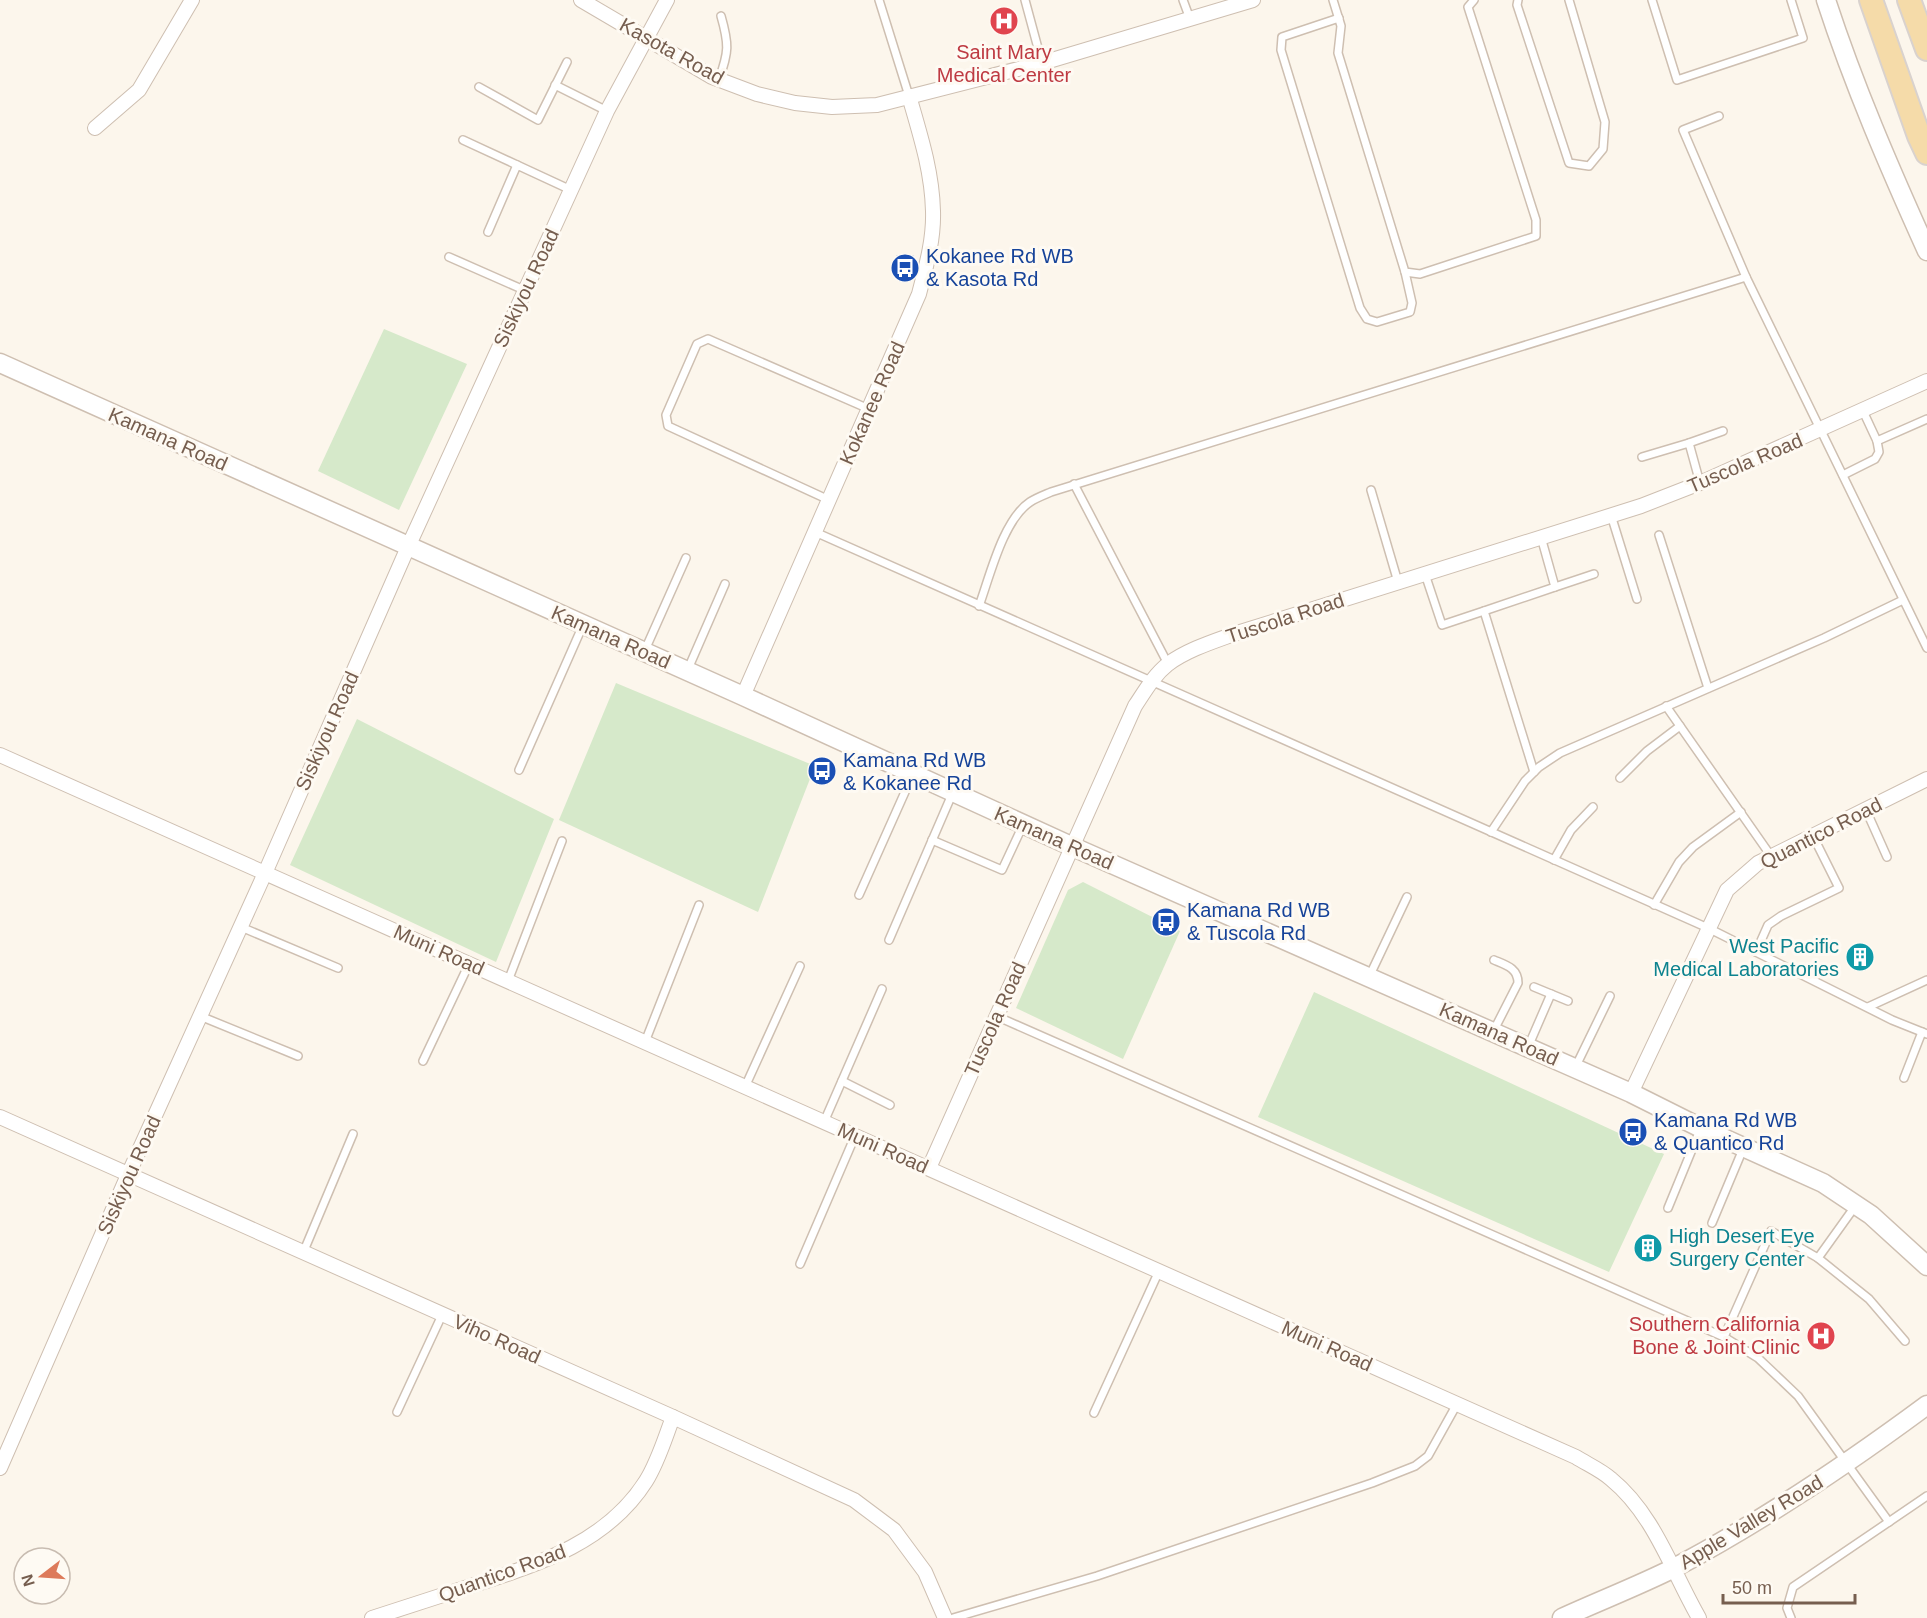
<svg xmlns="http://www.w3.org/2000/svg" width="1927" height="1618" viewBox="0 0 1927 1618" font-family="Arial,sans-serif">
<style>
.green{fill:#d6e9ca}
.lines{fill:none;stroke-linecap:round;stroke-linejoin:round}
.service-casing{stroke:#cebfb1;stroke-width:10}
.minor-casing{stroke:#cebfb1;stroke-width:16}
.tertiary-casing{stroke:#cebfb1;stroke-width:21}
.primary-casing{stroke:#d9d2ce;stroke-width:26}
.service{stroke:#fff;stroke-width:7}
.minor{stroke:#fff;stroke-width:14}
.tertiary{stroke:#fff;stroke-width:18}
.primary{stroke:#f5dba9;stroke-width:22}
.labels{text-anchor:middle;dominant-baseline:central;stroke-width:6;stroke-linejoin:round;paint-order:stroke}
.street-label{font-size:20px;fill:#765e4f;stroke:#fefaf3}
.health-label{font-size:20px;fill:#be3a42;stroke:#fefaf3}
.transit-label{font-size:20px;fill:#164399;stroke:#fefaf3;text-anchor:start}
.culture-label{font-size:20px;fill:#0d838f;stroke:#fefaf3;text-anchor:end}
</style>
<rect width="100%" height="100%" fill="#fcf6ec"/>
<g class="green">
<path d="M384 329 467 364 399 510 318 471Z"/>
<path d="M616 683 815 766 758 912 559 820Z"/>
<path d="M357 719 554 819 496 962 290 865Z"/>
<path d="M1083 882 1180 931 1123 1059 1016 1008 1068 890Z"/>
<path d="M1314 992 1664 1154 1609 1272 1258 1117Z"/>
</g>
<g class="lines">
<g class="service-casing">
<g id="service">
<path d="M879 0 909 96"/>
<path d="M1025 0 1042 63"/>
<path d="M1183 0 1190 19"/>
<path d="M1333 0 1341 26 1338 53 1405 272 1420 274 1536 236V220L1468 7 1474 0"/>
<path d="M1518 0 1517 5 1569 163 1589 166 1603 149 1605 122 1569 0"/>
<path d="M1652 0 1677 80 1803 38 1791 0"/>
<path d="M1339 18 1282 37 1281 50 1360 308 1367 319 1377 322 1410 312 1412 303 1405 272"/>
<path d="M719 79C729 52 729 44 721 16"/>
<path d="M555 85 607 111"/>
<path d="M479 87 538 120 567 62"/>
<path d="M1719 116 1683 130 1746 277"/>
<path d="M463 140 517 165"/>
<path d="M488 232 517 165 571 190"/>
<path d="M449 257 524 290"/>
<path d="M1863 411 1877 441 1927 419"/>
<path d="M1689 443 1723 431"/>
<path d="M1642 457 1689 443 1700 483"/>
<path d="M1843 475 1875 459 1879 452 1877 441"/>
<path d="M1074 484 1168 664"/>
<path d="M1371 490 1398 582"/>
<path d="M829 500 668 426 666 415 697 344 708 339 869 409"/>
<path d="M1611 515 1637 599"/>
<path d="M815 532 1708 928 1892 1020 1927 1034"/>
<path d="M1659 535 1708 688"/>
<path d="M1425 574 1442 625 1484 611"/>
<path d="M1555 587 1594 574"/>
<path d="M979 606C990 576 1003 520 1030 502 1036 498 1044 495 1051 492L1746 277 1927 648"/>
<path d="M645 650 686 558"/>
<path d="M688 669 725 584"/>
<path d="M1666 706 1771 856"/>
<path d="M519 770 583 625"/>
<path d="M1534 772 1484 611 1555 587 1541 537"/>
<path d="M1620 778 1647 751 1680 726"/>
<path d="M1866 810 1887 857"/>
<path d="M1491 832 1525 781 1539 767 1560 753 1824 638 1903 600"/>
<path d="M932 840 1002 870 1023 825"/>
<path d="M1554 860 1571 830 1593 807"/>
<path d="M859 895 913 774"/>
<path d="M1654 905 1679 862 1693 847 1741 812"/>
<path d="M241 927 338 968"/>
<path d="M889 940 953 792"/>
<path d="M1756 952 1768 925 1781 916 1839 888 1813 836"/>
<path d="M1369 977 1407 897"/>
<path d="M508 981 562 841"/>
<path d="M1534 987 1551 994"/>
<path d="M1868 1007 1927 980"/>
<path d="M200 1016 298 1056"/>
<path d="M996 1016 1724 1337 1758 1358 1798 1396 1889 1522"/>
<path d="M1493 1032 1518 983C1518 968 1506 965 1494 960"/>
<path d="M645 1042 699 905"/>
<path d="M1528 1047 1551 994 1568 1001"/>
<path d="M423 1061 469 964"/>
<path d="M1575 1068 1610 996"/>
<path d="M1904 1078 1922 1032"/>
<path d="M842 1081 890 1105"/>
<path d="M745 1087 800 966"/>
<path d="M824 1122 882 989"/>
<path d="M1856 1205 1818 1258 1869 1299 1905 1341"/>
<path d="M1668 1208 1700 1130"/>
<path d="M1712 1223 1743 1149"/>
<path d="M303 1253 353 1134"/>
<path d="M800 1264 855 1136"/>
<path d="M1724 1337 1771 1231 1818 1258"/>
<path d="M397 1412 442 1315"/>
<path d="M1094 1413 1159 1271"/>
<path d="M953 1618 1097 1576 1372 1483 1415 1466 1428 1456 1457 1404"/>
<path d="M1791 1618 1787 1608 1793 1587 1927 1496"/>
</g>
</g>
<g class="minor-casing">
<g id="minor">
<path d="M581 0 712 77 757 94 795 103 832 107 877 105 1042 63 1253 0"/>
<path d="M95 128 139 90 192 0"/>
<path d="M743 696 919 294C926 267 934 239 933 211 932 171 920 134 909 96"/>
<path d="M0 755 1576 1457C1587 1464 1601 1470 1611 1479 1654 1514 1672 1571 1699 1618"/>
<path d="M1631 1093 1727 890 1758 863 1927 779"/>
<path d="M0 1117 673 1417 854 1500 894 1530 925 1572 945 1618"/>
<path d="M929 1168 1135 706C1145 691 1154 675 1168 664 1187 650 1212 642 1234 634L1641 506 1700 483 1927 381"/>
<path d="M0 1468 128 1175 265 873 408 547 607 111 667 0"/>
<path d="M372 1618C407 1607 442 1595 477 1584 542 1563 608 1541 646 1481 658 1462 665 1438 673 1417"/>
</g>
</g>
<g class="tertiary-casing">
<g id="tertiary">
<path d="M1826 0C1854 86 1890 169 1927 251"/>
<path d="M0 363 743 696 1071 846 1631 1093 1701 1128 1823 1183 1871 1215 1927 1266"/>
<path d="M1562 1618C1599 1601 1638 1586 1674 1568 1763 1521 1846 1465 1927 1405"/>
</g>
</g>
<g class="primary-casing">
<g id="primary">
<path d="M1871 0 1919 136 1927 153"/>
<path d="M1909 0 1927 49"/>
</g>
</g>
<use href="#service" class="service"/>
<use href="#minor" class="minor"/>
<use href="#tertiary" class="tertiary"/>
<use href="#primary" class="primary"/>
</g>
<defs>
<g id="hospital-disc" transform="scale(1.5)"><circle r="9.5" fill="#e0444e" stroke="#fefaf3"/><path d="M-5-5h3v3.5h4V-5h3V5h-3V1.5h-4V5h-3Z" fill="#fff"/></g>
<g id="bus-disc" transform="scale(1.5)"><circle r="9.5" fill="#1a4fb4" stroke="#fefaf3"/><path d="M-5-6H5V4H4V6H2V4H-2V6H-4V4H-5ZM-3.5-4V0h7V-4ZM-3.5 1.2v1.5H-2V1.2ZM2 1.2v1.5H3.5V1.2Z" fill="#fff"/></g>
<g id="building-disc" transform="scale(1.5)"><circle r="9.5" fill="#0f9aa8" stroke="#fefaf3"/><path d="M-4-6H4V6H1V3H-1V6H-4ZM-2.5-4.3h1.7v1.8h-1.7ZM.8-4.3h1.7v1.8H.8ZM-2.5-1h1.7V.8h-1.7ZM.8-1h1.7V.8H.8Z" fill="#fff"/></g>
</defs>
<g fill-rule="evenodd">
<use href="#hospital-disc" x="1004" y="21"/>
<use href="#bus-disc" x="905" y="268"/>
<use href="#bus-disc" x="822" y="771"/>
<use href="#bus-disc" x="1166" y="922"/>
<use href="#building-disc" x="1860" y="957"/>
<use href="#bus-disc" x="1633" y="1132"/>
<use href="#building-disc" x="1648" y="1248"/>
<use href="#hospital-disc" x="1821" y="1336"/>
</g>
<g class="labels">
<g class="street-label">
<text transform="translate(672 51) rotate(29)">Kasota Road</text>
<text transform="translate(526 288) rotate(-65)">Siskiyou Road</text>
<text transform="translate(872 403) rotate(-66)">Kokanee Road</text>
<text transform="translate(168 439) rotate(24)">Kamana Road</text>
<text transform="translate(1745 463) rotate(-23)">Tuscola Road</text>
<text transform="translate(1285 618) rotate(-18)">Tuscola Road</text>
<text transform="translate(611 637) rotate(24)">Kamana Road</text>
<text transform="translate(327 731) rotate(-66)">Siskiyou Road</text>
<text transform="translate(1821 833) rotate(-27)">Quantico Road</text>
<text transform="translate(1054 838) rotate(24)">Kamana Road</text>
<text transform="translate(439 950) rotate(24)">Muni Road</text>
<text transform="translate(995 1019) rotate(-66)">Tuscola Road</text>
<text transform="translate(1499 1034) rotate(24)">Kamana Road</text>
<text transform="translate(883 1148) rotate(24)">Muni Road</text>
<text transform="translate(129 1175) rotate(-66)">Siskiyou Road</text>
<text transform="translate(497 1339) rotate(24)">Viho Road</text>
<text transform="translate(1327 1346) rotate(24)">Muni Road</text>
<text transform="translate(1751 1522) rotate(-31)">Apple Valley Road</text>
<text transform="translate(502 1573) rotate(-20)">Quantico Road</text>
</g>
<g class="health-label">
<text x="1004" y="52">Saint Mary<tspan x="1004" dy="23">Medical Center</tspan></text>
<text x="1800" y="1324" text-anchor="end">Southern California<tspan x="1800" dy="23">Bone &amp; Joint Clinic</tspan></text>
</g>
<g class="transit-label">
<text x="926" y="256">Kokanee Rd WB<tspan x="926" dy="23">&amp; Kasota Rd</tspan></text>
<text x="843" y="760">Kamana Rd WB<tspan x="843" dy="23">&amp; Kokanee Rd</tspan></text>
<text x="1187" y="910">Kamana Rd WB<tspan x="1187" dy="23">&amp; Tuscola Rd</tspan></text>
<text x="1654" y="1120">Kamana Rd WB<tspan x="1654" dy="23">&amp; Quantico Rd</tspan></text>
</g>
<g class="culture-label">
<text x="1839" y="946">West Pacific<tspan x="1839" dy="23">Medical Laboratories</tspan></text>
<text x="1669" y="1236" text-anchor="start">High Desert Eye<tspan x="1669" dy="23">Surgery Center</tspan></text>
</g>
</g>
<g transform="translate(42 1576) rotate(253)"><circle r="28" fill="#fefaf3" stroke="#c8bcb1" stroke-width="1.5"/>
<path d="M0-4.5L10 22L0 15L-10 22Z" fill="#dd7a5a"/>
<text y="-9" font-size="16" font-weight="bold" text-anchor="middle" fill="#765e4f">N</text>
</g>
<path d="M1723 1594v9h132v-9" fill="none" stroke="#765e4f" stroke-width="3"/>
<text x="1732" y="1594" font-size="18" fill="#765e4f" stroke="#fefaf3" stroke-width="4.5" paint-order="stroke">50 m</text>
</svg>
